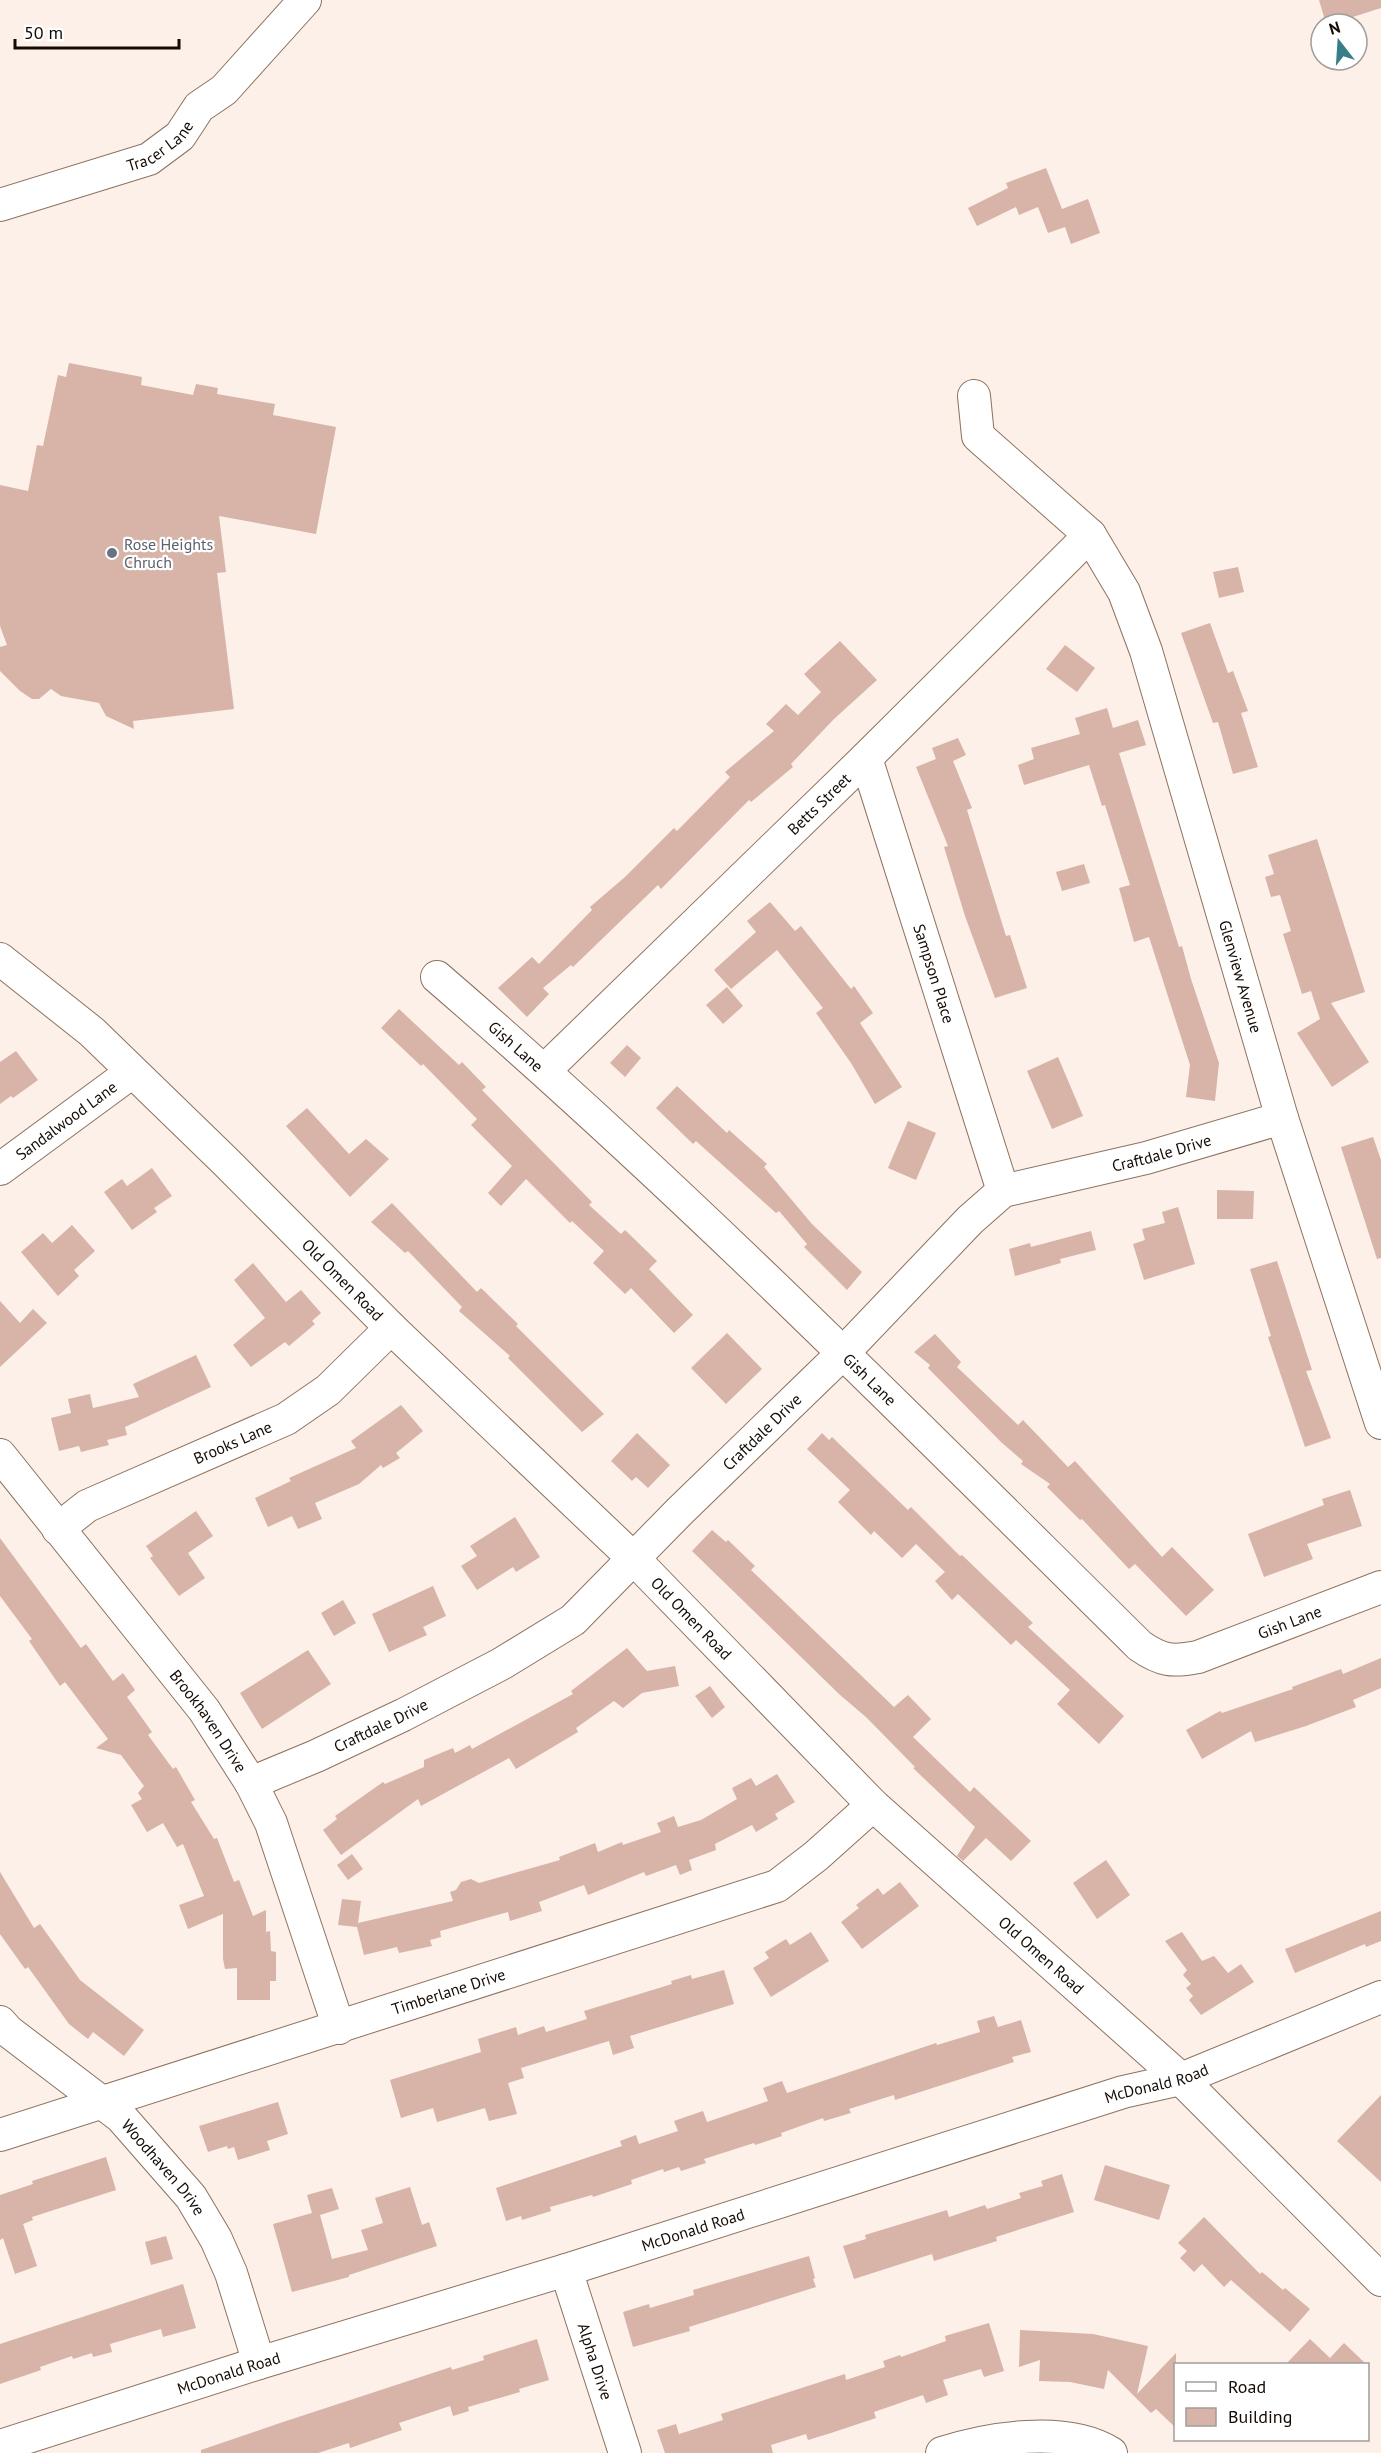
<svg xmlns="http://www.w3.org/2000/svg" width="1381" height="2453" viewBox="0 0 1381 2453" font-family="'PT Sans',sans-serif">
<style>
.building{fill:#d7b3a8}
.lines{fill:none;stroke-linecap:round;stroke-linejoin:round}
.minor-casing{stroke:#8d725e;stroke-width:34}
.minor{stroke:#fff;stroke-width:32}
.worship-dot{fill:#6b7280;stroke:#fff;stroke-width:2}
.labels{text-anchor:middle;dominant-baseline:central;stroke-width:4.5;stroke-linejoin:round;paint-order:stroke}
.street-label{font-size:16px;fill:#140b05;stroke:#fff}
.worship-label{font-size:16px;fill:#5b616d;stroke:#fff;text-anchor:start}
</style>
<rect width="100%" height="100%" fill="#fdf0e8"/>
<g class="building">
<path d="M1319 0H1381V8L1334 23 1332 18 1325 20Z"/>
<path d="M1046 168 1062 209 1088 199 1100 233 1071 244 1065 227 1048 233 1038 207 1019 215 1016 207 977 226 968 208 1008 188 1006 183Z"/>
<path d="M69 363 142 377 141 385 193 395 196 384 218 388 217 394 275 404 273 415 336 427 316 534 219 516 226 572 217 573 234 709 133 721 134 729 106 716 99 703 61 696 51 689 39 699H32L20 691 0 671V647L7 645 0 626V485L28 491 37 445 43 446 58 375 66 377Z"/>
<path d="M1238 567 1244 592 1219 598 1213 572Z"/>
<path d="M1210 623 1228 673 1233 671 1248 711 1241 713 1258 767 1233 774 1218 722 1213 723 1181 633Z"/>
<path d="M840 641 877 680 834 719 791 764 793 767 751 802 749 800 661 889 658 885 573 967 571 965 543 988 549 994 527 1017 498 988 532 957 539 964 592 910 590 907 625 877 674 828 677 831 730 777 725 772 774 731 766 724 786 704 798 715 821 692 804 674Z"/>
<path d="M1065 645 1095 668 1077 692 1046 669Z"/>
<path d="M1107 708 1113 728 1138 720 1146 745 1119 753 1179 947 1182 946 1191 979 1219 1063 1215 1101 1186 1097 1190 1065 1149 937 1134 942 1119 888 1130 885 1105 805 1102 806 1089 765 1024 785 1018 765 1034 759 1031 748 1080 734 1075 718Z"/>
<path d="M958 738 966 755 953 761 972 808 967 810 1006 936 1010 935 1027 988 995 998 965 916 944 847 948 846 916 767 936 759 932 748Z"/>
<path d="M1317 839 1365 992 1331 1003 1369 1062 1332 1087 1297 1033 1320 1019 1311 991 1302 994 1283 934 1291 931 1280 895 1271 897 1265 877 1274 874 1268 855Z"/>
<path d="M1084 864 1090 883 1062 891 1056 872Z"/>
<path d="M770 902 795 931 801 926 851 989 854 986 873 1013 860 1023 902 1087 875 1104 851 1063 816 1013 823 1008 777 950 731 989 714 970 756 932 747 921Z"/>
<path d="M727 987 743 1006 723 1024 706 1005Z"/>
<path d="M399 1009 459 1065 462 1062 486 1087 482 1090 592 1202 589 1205 621 1234 625 1230 657 1261 649 1269 693 1315 674 1333 631 1288 625 1294 593 1263 604 1251 572 1221 570 1223 526 1179 501 1206 488 1193 512 1166 471 1125 477 1119 423 1064 421 1066 381 1028Z"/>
<path d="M627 1045 641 1058 625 1077 610 1063Z"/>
<path d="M16 1051 38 1080 13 1098 11 1096 0 1104V1062Z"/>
<path d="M1058 1057 1083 1116 1052 1129 1027 1071Z"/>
<path d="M677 1086 727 1133 729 1130 767 1164 764 1167 812 1224 862 1272 847 1290 804 1247 807 1244 779 1211 776 1213 696 1141 693 1144 656 1108Z"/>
<path d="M307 1108 349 1154 366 1139 389 1159 350 1197 286 1126Z"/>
<path d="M908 1121 936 1133 916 1180 888 1168Z"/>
<path d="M1373 1137 1381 1160V1258L1377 1259 1341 1147Z"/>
<path d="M152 1168 172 1196 154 1208 157 1212 132 1230 104 1192 122 1179 127 1186Z"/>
<path d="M1217 1190 1254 1191 1253 1219H1217Z"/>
<path d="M392 1203 477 1292 481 1288 518 1324 516 1326 604 1414 582 1432 508 1358 510 1356 459 1311 462 1307 408 1251 405 1253 371 1222Z"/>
<path d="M1178 1207 1195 1264 1144 1280 1133 1244 1145 1240 1142 1229 1165 1223 1162 1212Z"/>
<path d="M72 1225 95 1251 74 1270 79 1276 58 1296 21 1252 43 1233 52 1243Z"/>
<path d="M1091 1231 1096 1250 1060 1259 1061 1263 1015 1276 1009 1249 1030 1243 1031 1247Z"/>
<path d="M1277 1261 1312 1370 1306 1371 1331 1438 1305 1447 1268 1337 1271 1336 1250 1269Z"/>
<path d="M253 1263 286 1302 301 1290 321 1313 312 1321 315 1324 289 1346 285 1342 251 1367 233 1345 265 1318 234 1280Z"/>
<path d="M0 1301 20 1323 33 1309 47 1323 0 1367Z"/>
<path d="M727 1333 762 1369 726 1404 691 1368Z"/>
<path d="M935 1334 961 1362 957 1367 1018 1425 1023 1420 1068 1467 1075 1461 1162 1557 1172 1547 1214 1590 1186 1616 1135 1564 1129 1569 1082 1519 1080 1520 1047 1487 1050 1484 1021 1464 1023 1461 1001 1442 928 1368 930 1365 914 1352Z"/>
<path d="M196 1355 211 1387 125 1427 127 1435 107 1440 109 1445 81 1452 79 1446 59 1451 51 1418 71 1413 68 1399 90 1394 93 1408 139 1397 133 1384Z"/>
<path d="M401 1405 423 1431 396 1453 400 1458 383 1468 381 1465 359 1484 315 1503 322 1519 298 1529 292 1516 268 1527 255 1498 291 1481 289 1478 356 1448 351 1441Z"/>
<path d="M637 1433 670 1465 648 1488 636 1477 632 1481 611 1461Z"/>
<path d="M822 1433 829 1440 832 1437 908 1510 911 1507 960 1556 962 1555 1033 1623 1028 1627 1124 1716 1099 1744 1057 1704 1070 1690 1016 1640 1011 1645 958 1594 952 1600 935 1581 945 1572 916 1544 902 1558 874 1531 871 1535 838 1502 850 1490 807 1449Z"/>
<path d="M1350 1490 1362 1526 1307 1544 1313 1559 1264 1577 1248 1534 1324 1505 1322 1499Z"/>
<path d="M196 1511 213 1536 188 1553 205 1578 179 1596 150 1558 153 1556 146 1546Z"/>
<path d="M515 1517 540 1557 516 1572 513 1567 477 1590 461 1566 477 1556 470 1546Z"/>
<path d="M712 1530 726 1542 728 1540 755 1566 751 1570 894 1707 908 1695 931 1719 913 1737 970 1792 974 1787 1031 1841 1011 1861 986 1838 963 1861 957 1856 975 1827 913 1768 915 1767 867 1718 839 1694 692 1551Z"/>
<path d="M0 1538 81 1648 86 1644 113 1681 123 1673 135 1690 127 1697 152 1732 148 1735 173 1769 176 1767 195 1800 191 1802 214 1839 217 1838 234 1882 239 1880 253 1916 266 1910V1932L270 1931 271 1951 276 1952V1981H270V2000H237V1968L225 1969 223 1959V1914L188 1929 179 1905 204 1896 183 1844 177 1847 163 1823 147 1832 131 1805 142 1799 138 1793 144 1786 121 1755 96 1748 108 1739 65 1682 60 1686 29 1641 32 1639 0 1596Z"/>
<path d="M433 1586 446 1616 423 1627 427 1635 389 1652 372 1614Z"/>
<path d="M343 1600 356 1623 334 1636 321 1613Z"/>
<path d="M627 1648 647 1671 675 1666 679 1686 642 1693 623 1708 614 1701 576 1728 578 1732 516 1769 509 1758 421 1806 418 1799 341 1855 323 1830 337 1819 335 1816 383 1782 385 1784 424 1767V1760L453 1748 455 1753 470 1745 472 1749 573 1694 571 1691Z"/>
<path d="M308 1650 331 1684 262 1729 240 1693Z"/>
<path d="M1381 1658V1688L1353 1700 1356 1707 1306 1726 1255 1742 1251 1731 1202 1759 1186 1730 1220 1711 1222 1713 1293 1689 1292 1687 1341 1669 1343 1674Z"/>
<path d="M710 1686 725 1707 712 1718 695 1696Z"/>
<path d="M777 1774 795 1802 775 1814 778 1819 756 1832 752 1825 715 1844 716 1850 689 1860 692 1870 680 1875 676 1865 646 1876 644 1872 588 1895 584 1885 539 1902 542 1911 510 1921 508 1912 440 1931 441 1937 430 1940 432 1946 399 1953 397 1947 364 1955 357 1927 338 1925 342 1899 361 1901 358 1923 453 1901 450 1892 456 1890 461 1882 471 1879 479 1883 560 1860 559 1857 595 1843 598 1852 622 1842 623 1845 661 1832 657 1823 674 1816 678 1827 701 1820 737 1799 732 1788 751 1778 756 1786Z"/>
<path d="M352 1854 363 1869 348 1880 337 1865Z"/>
<path d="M1106 1860 1130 1895 1097 1919 1073 1883Z"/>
<path d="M0 1872 34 1928 40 1924 80 1980 144 2030 124 2056 93 2032 88 2039 69 2024 28 1967 25 1969 0 1934Z"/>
<path d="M900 1882 919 1906 862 1949 841 1922 859 1908 856 1905 878 1888 883 1895Z"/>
<path d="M1381 1911V1941L1366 1947 1365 1944 1295 1973 1285 1949Z"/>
<path d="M811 1932 829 1961 771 1997 753 1968 769 1958 765 1952 786 1939 790 1945Z"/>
<path d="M1182 1932 1202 1961 1214 1956 1228 1973 1241 1964 1254 1982 1201 2015 1189 2000 1193 1996 1186 1988 1191 1984 1183 1975 1187 1970 1165 1941Z"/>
<path d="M724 1970 734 2004 630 2036 634 2048 613 2055 609 2041 521 2068 524 2078 508 2083 517 2114 489 2121 485 2108 437 2122 433 2108 401 2118 390 2080 481 2052 478 2039 516 2027 518 2035 544 2026 546 2032 587 2019 584 2011 672 1984 671 1981 691 1975 692 1979Z"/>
<path d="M994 2016 998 2027 1021 2020 1031 2052 1012 2057 1014 2062 895 2100 894 2095 849 2109 851 2113 824 2121 823 2118 781 2133 782 2136 755 2145 754 2143 704 2159 706 2163 681 2171 679 2167 664 2172 663 2169 631 2180 632 2184 593 2197 592 2195 550 2207 551 2211 522 2220 521 2216 506 2221 496 2188 622 2146 620 2141 636 2135 639 2144 678 2131 674 2121 703 2111 707 2122 768 2101 763 2088 782 2081 787 2093 936 2043 937 2045 980 2032 977 2021Z"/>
<path d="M1381 2095V2182L1337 2141Z"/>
<path d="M278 2102 288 2134 267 2141 270 2150 238 2160 234 2147 228 2149 227 2146 208 2152 199 2126Z"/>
<path d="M106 2157 116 2190 32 2217 33 2220 23 2224 37 2266 15 2274 3 2238 0 2240V2195L33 2184 32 2181Z"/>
<path d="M1105 2165 1170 2185 1159 2220 1094 2200Z"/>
<path d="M1062 2174 1074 2212 996 2237 997 2241 934 2261 932 2254 854 2279 843 2246 866 2239 865 2235 947 2210 949 2217 985 2205 987 2209 1021 2198 1019 2193 1043 2186 1041 2181Z"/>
<path d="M410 2187 422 2225 429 2222 437 2246 349 2275V2277L292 2292 273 2224 312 2213 307 2195 332 2188 339 2209 320 2215 332 2259 368 2250 361 2230 383 2223 375 2198Z"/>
<path d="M1204 2217 1260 2274 1262 2272 1283 2290 1285 2288 1310 2309 1290 2332 1231 2280 1224 2287 1202 2264 1194 2272 1180 2258 1187 2251 1178 2243Z"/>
<path d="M166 2236 173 2259 151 2265 145 2242Z"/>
<path d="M809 2256 815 2278 813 2279 816 2287 689 2327 690 2331 633 2347 623 2312 649 2304 650 2308 694 2295 693 2290Z"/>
<path d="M183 2284 196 2328 163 2337 161 2329 110 2344 112 2352 93 2357 92 2353 73 2359 72 2356 40 2367 41 2370 0 2384V2344Z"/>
<path d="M989 2323 1004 2371 984 2377 981 2369 943 2380 948 2395 926 2403 923 2395 874 2412 876 2418 831 2433 808 2440 806 2434 771 2445 773 2453H665L657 2430 676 2424 679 2434 723 2420 721 2414 845 2374 846 2380 885 2367 883 2361 900 2355 901 2357 946 2341 945 2336Z"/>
<path d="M1020 2330 1093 2334 1148 2346 1137 2394 1176 2353V2428L1156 2409 1151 2413 1108 2370 1104 2389 1070 2382 1039 2381 1040 2360 1019 2367Z"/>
<path d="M537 2339 549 2380 519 2389 520 2392 468 2407 469 2411 453 2416 450 2406 399 2423 402 2430 350 2448 349 2443 318 2453H201V2450L280 2423 451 2367 452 2370 484 2360 483 2356Z"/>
<path d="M1310 2339 1330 2358 1344 2343 1366 2364H1286Z"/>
</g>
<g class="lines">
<g class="minor-casing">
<g id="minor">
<path id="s1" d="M0 205 149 159 180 136 199 107 224 90 305 0"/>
<path id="s2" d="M974 396 978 436 1090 535 1124 592 1146 651 1282 1118 1381 1423"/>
<path id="s3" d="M866 758 1003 1191"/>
<path id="s4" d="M0 959 92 1032 226 1162 391 1328 635 1560 873 1805 1181 2079 1381 2280"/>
<path id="s5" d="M437 977C682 1188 910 1419 1140 1646 1162 1661 1172 1662 1198 1657L1381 1587"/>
<path id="s6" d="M545 1070 866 758 1090 535"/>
<path id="s7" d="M0 1169 132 1072"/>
<path id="s8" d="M0 1455 204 1710 251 1783 271 1823 339 2028"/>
<path id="s9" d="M58 1529 87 1506 286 1419 328 1390 391 1328"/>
<path id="s10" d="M251 1783 316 1756 403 1715 501 1664 573 1620 680 1511 843 1353 970 1220 1003 1191 1146 1158 1282 1118"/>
<path id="s11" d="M0 2022 8 2031 121 2117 191 2197 216 2239 231 2273 259 2363"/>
<path id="s12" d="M0 2135 777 1886 816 1856 873 1805"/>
<path id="s13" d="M566 2270 625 2453"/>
<path id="s14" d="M0 2446 259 2363 566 2270 1123 2092 1181 2079 1381 1997"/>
<path d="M942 2453C989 2438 1066 2425 1111 2453"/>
</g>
</g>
<use href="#minor" class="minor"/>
</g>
<circle class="worship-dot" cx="112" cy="553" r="6"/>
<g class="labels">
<g class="street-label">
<text stroke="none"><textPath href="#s1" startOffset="172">Tracer Lane</textPath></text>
<text stroke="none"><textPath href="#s6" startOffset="382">Betts Street</textPath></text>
<text stroke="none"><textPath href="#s3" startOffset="226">Sampson Place</textPath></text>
<text stroke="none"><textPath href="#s2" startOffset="658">Glenview Avenue</textPath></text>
<text stroke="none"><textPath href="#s5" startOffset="105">Gish Lane</textPath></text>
<text stroke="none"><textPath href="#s7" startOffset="82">Sandalwood Lane</textPath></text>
<text stroke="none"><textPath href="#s10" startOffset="1132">Craftdale Drive</textPath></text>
<text stroke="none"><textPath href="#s4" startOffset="470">Old Omen Road</textPath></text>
<text stroke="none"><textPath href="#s5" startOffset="591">Gish Lane</textPath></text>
<text stroke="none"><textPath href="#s10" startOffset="628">Craftdale Drive</textPath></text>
<text stroke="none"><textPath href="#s9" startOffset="196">Brooks Lane</textPath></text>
<text stroke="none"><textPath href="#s4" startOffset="956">Old Omen Road</textPath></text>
<text stroke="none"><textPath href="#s5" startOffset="1130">Gish Lane</textPath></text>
<text stroke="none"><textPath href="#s8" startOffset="338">Brookhaven Drive</textPath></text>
<text stroke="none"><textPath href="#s10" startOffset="142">Craftdale Drive</textPath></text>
<text stroke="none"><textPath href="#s4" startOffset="1442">Old Omen Road</textPath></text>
<text stroke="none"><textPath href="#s12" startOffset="471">Timberlane Drive</textPath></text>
<text stroke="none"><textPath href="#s14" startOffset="1212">McDonald Road</textPath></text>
<text stroke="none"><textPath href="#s11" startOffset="220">Woodhaven Drive</textPath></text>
<text stroke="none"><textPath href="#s14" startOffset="726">McDonald Road</textPath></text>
<text stroke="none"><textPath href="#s13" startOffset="96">Alpha Drive</textPath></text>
<text stroke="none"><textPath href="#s14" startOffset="240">McDonald Road</textPath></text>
</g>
<g class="worship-label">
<text x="124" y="544">Rose Heights<tspan x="124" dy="18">Chruch</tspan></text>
</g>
</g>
<rect x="1174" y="2363" width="195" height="78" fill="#ffffff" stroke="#a19d9b" stroke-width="1.5"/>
<rect x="1186" y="2382" width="30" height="9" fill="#ffffff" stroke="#a19d9b" stroke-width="1.5"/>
<text x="1228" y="2393" font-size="18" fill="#140b05">Road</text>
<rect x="1186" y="2408" width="30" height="18" fill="#d7b3a8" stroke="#a19d9b" stroke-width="1.5"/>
<text x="1228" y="2423" font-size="18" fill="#140b05">Building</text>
<g transform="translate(1339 42) rotate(343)"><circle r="28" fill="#ffffff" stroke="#a19d9b" stroke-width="1.5"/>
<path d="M0-4.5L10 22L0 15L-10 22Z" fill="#377e88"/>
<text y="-9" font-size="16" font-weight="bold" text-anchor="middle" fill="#140b05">N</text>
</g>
<path d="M15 39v9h164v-9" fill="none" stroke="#140b05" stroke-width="3"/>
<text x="24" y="39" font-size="18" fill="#140b05" stroke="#ffffff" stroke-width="4.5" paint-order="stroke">50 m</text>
</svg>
